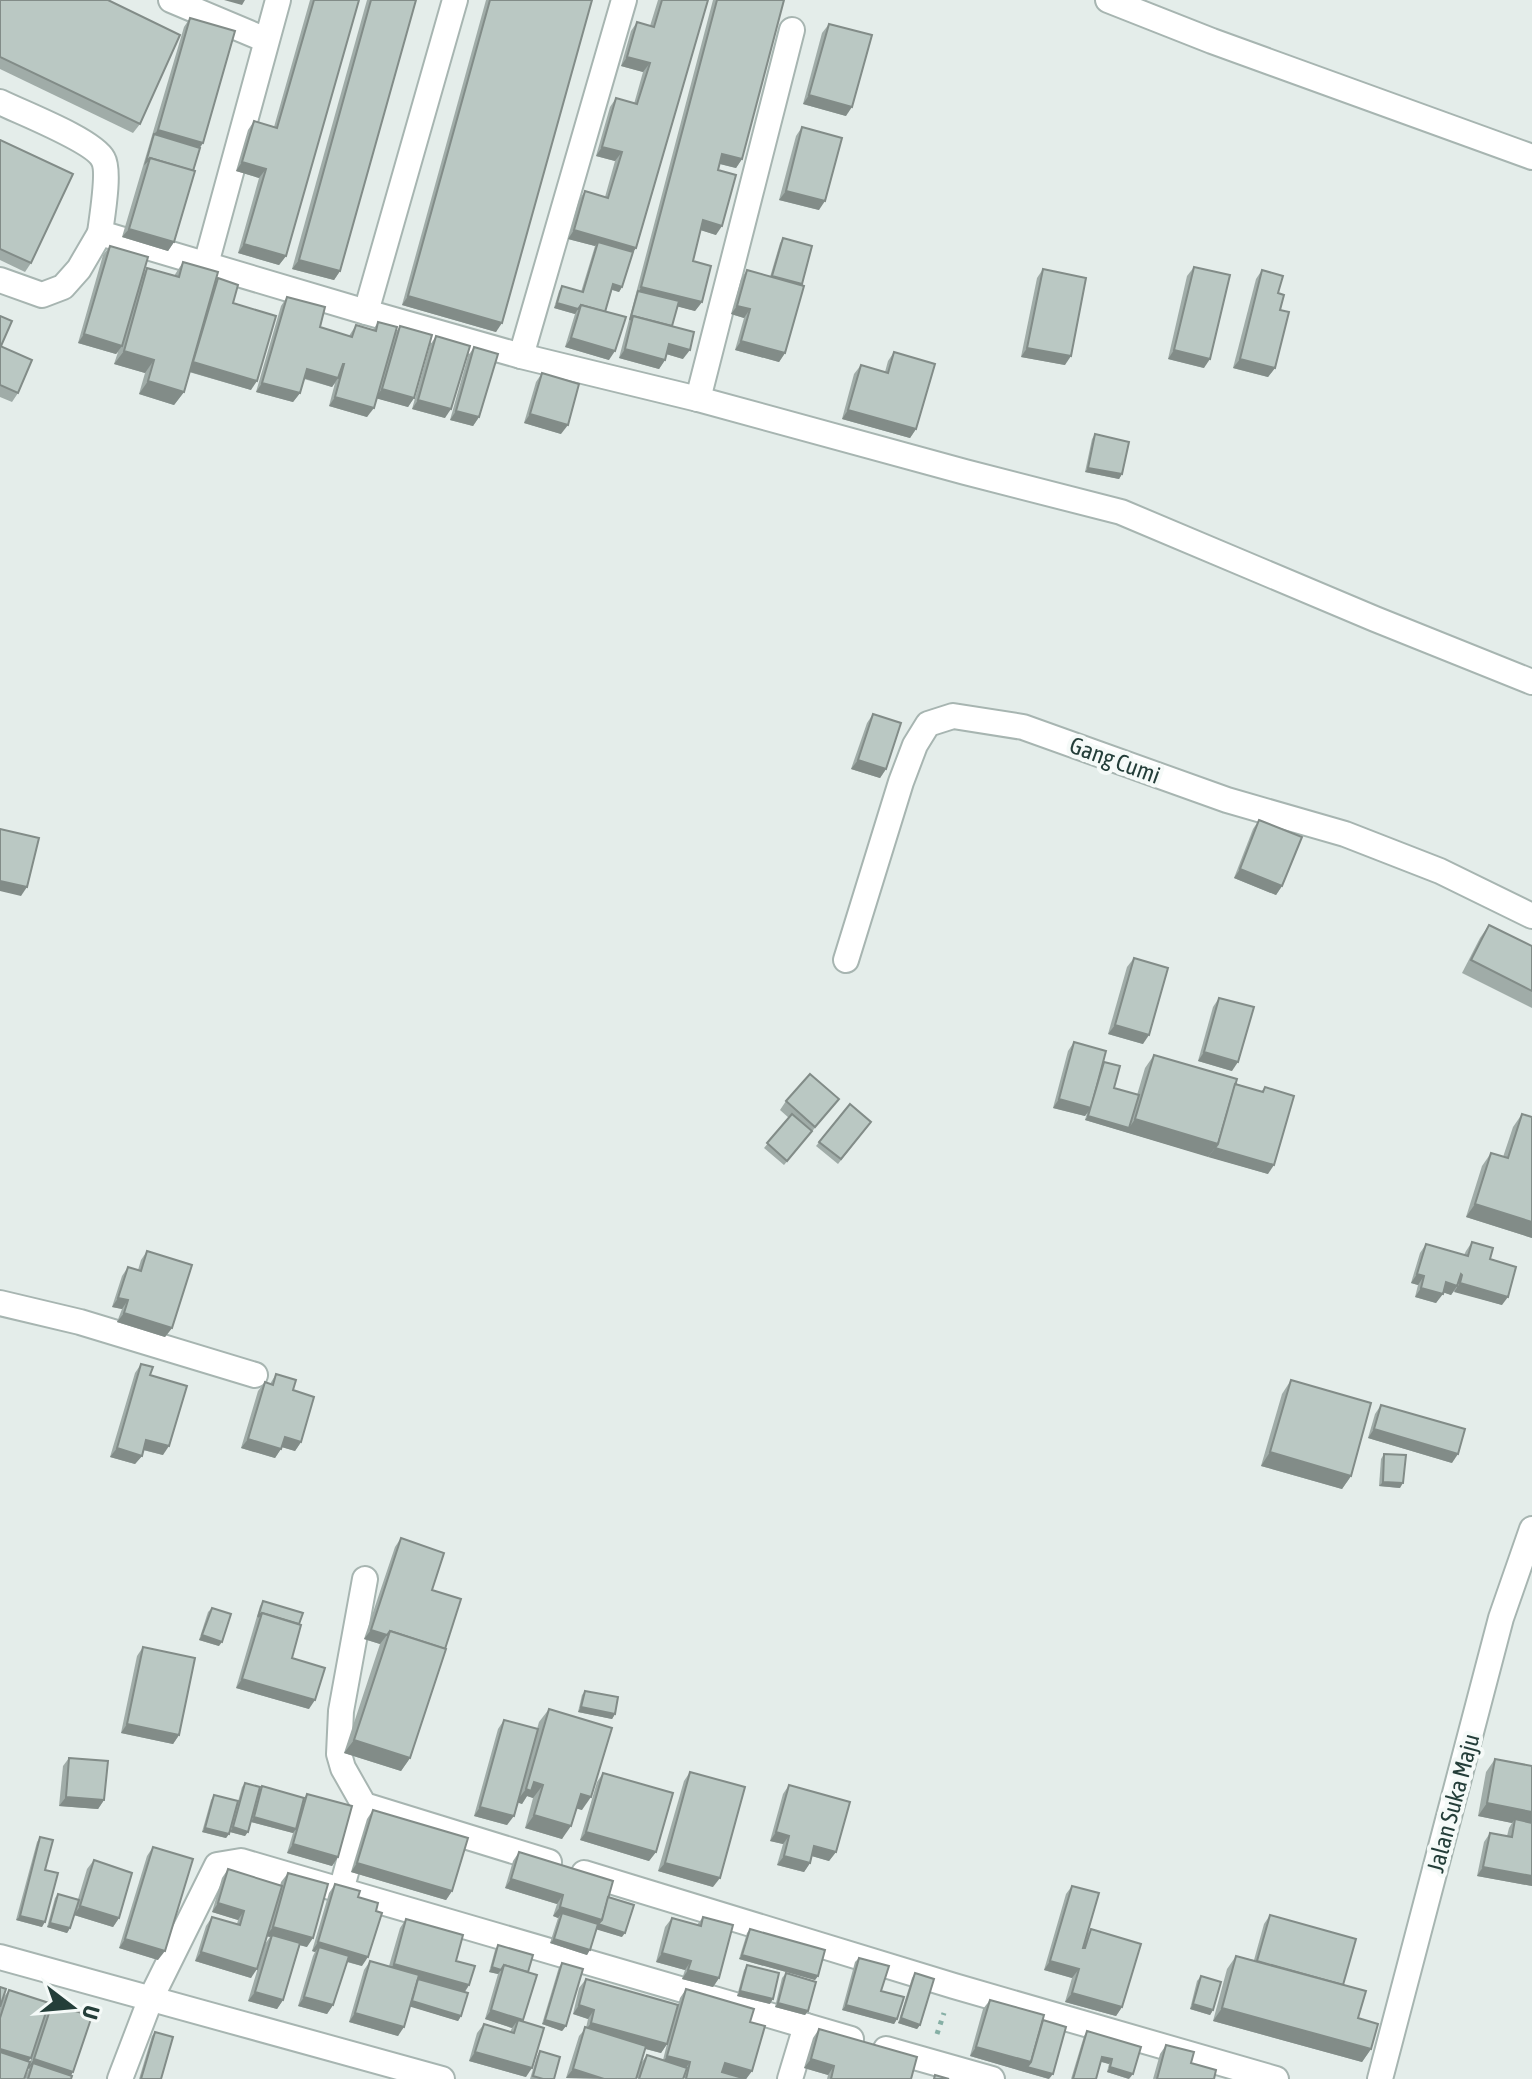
<svg xmlns="http://www.w3.org/2000/svg" width="1532" height="2079" viewBox="0 0 1532 2079" font-family="'Asap Condensed',sans-serif">
<style>
.lines{fill:none;stroke-linecap:round;stroke-linejoin:round}
.minor-casing{stroke:#a7b5b1;stroke-width:28}
.path{stroke:#86afa5;stroke-width:5;stroke-dasharray:4 6;stroke-linecap:butt}
.minor{stroke:#fff;stroke-width:24}
.wall{fill:#a0aca8;fill-rule:evenodd}
.shaded-wall{fill:#828c88}
.building{fill:#bac8c3;stroke:#828c88;stroke-width:2}
.labels{text-anchor:middle;dominant-baseline:central;stroke-width:8;stroke-linejoin:round;paint-order:stroke}
.street-label{font-size:24px;fill:#243e39;stroke:#f5faf8}
</style>
<rect width="100%" height="100%" fill="#e4edea"/>
<g class="lines">
<g class="minor-casing">
<g id="minor">
<path d="M171 0 266 40"/>
<path d="M1108 0 1212 41 1532 157"/>
<path d="M0 102C22 113 93 140 103 159 110 171 102 217 100 233L366 312 521 356 698 399 965 472 1121 512 1375 619 1532 682"/>
<path d="M206 264 278 0"/>
<path d="M0 280 42 295 63 287 79 269 100 233"/>
<path d="M366 312 455 0"/>
<path d="M521 356 624 0"/>
<path d="M698 399 792 30"/>
<path d="M846 960 901 782 915 745 928 724 953 716 1023 727 1227 800 1345 834 1440 871 1532 916"/>
<path d="M0 1303 80 1322 255 1375"/>
<path d="M365 1579 341 1711 339 1754 343 1768 364 1805 549 1862"/>
<path d="M584 1873 954 1986 1276 2079"/>
<path d="M341 1891 364 1805"/>
<path d="M0 1957 442 2079"/>
<path d="M886 2049 992 2079"/>
<path d="M120 2079 151 1998 217 1865 241 1861 851 2039"/>
<path d="M790 2079 806 2026"/>
<path d="M1380 2079 1501 1618 1532 1529"/>
</g>
</g>
<path class="path" d="M937 2034 944 2013"/>
<use href="#minor" class="minor"/>
</g>
<g class="wall">
<path d="M0 0 140 124 133 133 0 69Z"/>
<path d="M310 0H359L286 256 279 265 238 253 259 178 236 171 248 130 254 121 274 127Z"/>
<path d="M367 0H416L340 271 334 280 292 269Z"/>
<path d="M486 0H592L496 332 402 305Z"/>
<path d="M658 0H708L636 248 633 252 622 287 619 292 612 290 605 312 609 360 565 347 575 314 554 308 559 291 562 286 581 292 595 246 568 239 579 200 585 191 605 197 615 161 596 156 610 107 616 98 634 104 643 72 621 66 631 31 637 22 650 26Z"/>
<path d="M713 0H784L742 159 736 168 720 164 718 170 716 235 701 230 693 261 702 302 695 311 677 306 672 326 683 359 666 354 665 360 659 369 619 358Z"/>
<path d="M190 18 203 143 200 148 174 242 168 251 122 237 184 27Z"/>
<path d="M829 24 846 116 803 104 822 33Z"/>
<path d="M802 127 819 210 779 200 796 136Z"/>
<path d="M0 140 31 263 25 272 0 260Z"/>
<path d="M783 238 801 286 785 353 779 362 735 350 744 318 731 314 741 279 747 270 770 277 780 243Z"/>
<path d="M110 246 143 274 147 268 174 276 183 262 215 283 218 278 233 303 251 390 189 372 184 392 174 405 139 394 145 373 114 364 118 352 116 354 78 343 103 255Z"/>
<path d="M1194 267 1204 368 1168 359 1187 276Z"/>
<path d="M1043 269 1065 365 1021 357 1037 278Z"/>
<path d="M1262 270 1278 293 1280 310 1275 368 1268 377 1233 368 1256 279Z"/>
<path d="M287 297 320 327 349 336 356 325 373 330 378 322 396 332 400 326 414 398 408 407 376 398 367 417 329 406 335 383 332 387 304 379 300 393 293 402 256 392 281 306Z"/>
<path d="M0 316 1 346 18 393 12 402 0 397Z"/>
<path d="M436 336 445 418 412 409 430 345Z"/>
<path d="M474 347 479 417 473 426 450 420 468 356Z"/>
<path d="M894 352 916 429 910 438 842 419 854 374 861 365 885 372 888 361Z"/>
<path d="M542 373 561 434 524 423 536 382Z"/>
<path d="M1095 434 1122 474 1119 479 1085 472 1092 439Z"/>
<path d="M873 714 886 769 880 778 851 769 867 723Z"/>
<path d="M1259 820 1282 886 1276 895 1234 878 1253 829Z"/>
<path d="M1489 925 1532 946V1008L1462 973 1480 938Z"/>
<path d="M1134 958 1143 1044 1108 1034 1127 967Z"/>
<path d="M1219 998 1232 1071 1198 1061 1213 1007Z"/>
<path d="M1074 1042 1102 1064 1114 1088 1137 1095 1145 1068 1154 1055 1261 1092 1265 1087 1268 1174 1085 1120 1087 1113 1085 1116 1053 1108 1068 1051Z"/>
<path d="M839 1099 784 1165 764 1148 789 1118 780 1110 786 1101Z"/>
<path d="M850 1104 871 1122 838 1164 816 1146Z"/>
<path d="M1522 1114 1532 1238 1466 1217 1482 1166 1491 1153 1503 1157 1513 1127Z"/>
<path d="M1472 1242 1490 1259 1502 1305 1454 1291 1451 1295 1443 1292 1436 1303 1415 1297 1418 1285 1411 1283 1420 1253 1426 1244 1464 1255 1466 1251Z"/>
<path d="M147 1251 172 1328 165 1337 117 1322 122 1309 112 1307 122 1276 128 1267 138 1270 141 1260Z"/>
<path d="M141 1364 150 1375 163 1455 143 1450 142 1456 135 1464 110 1457 135 1373Z"/>
<path d="M276 1374 293 1390 301 1442 295 1451 282 1447 275 1458 241 1448 258 1391 265 1382 270 1384Z"/>
<path d="M1291 1380 1351 1476 1342 1489 1261 1466 1282 1394Z"/>
<path d="M1381 1405 1452 1463 1368 1438 1375 1414Z"/>
<path d="M1384 1454 1400 1488 1379 1486 1381 1459Z"/>
<path d="M401 1538 432 1590 410 1758 401 1771 344 1753 380 1644 364 1639 395 1547Z"/>
<path d="M263 1601 292 1658 309 1709 236 1688 260 1606Z"/>
<path d="M212 1608 219 1646 199 1640 208 1612Z"/>
<path d="M143 1647 179 1735 173 1744 121 1733 137 1656Z"/>
<path d="M585 1691 615 1714 612 1719 578 1712 582 1695Z"/>
<path d="M549 1709 582 1810 576 1808 562 1839 525 1828 533 1798 527 1796 522 1804 518 1802 507 1825 474 1816 498 1729 504 1720 537 1729 539 1722Z"/>
<path d="M69 1758 104 1800 98 1809 59 1806 63 1766Z"/>
<path d="M1495 1759 1532 1766V1886L1477 1876 1484 1842 1490 1833 1507 1836 1509 1828 1512 1823 1478 1816 1486 1772Z"/>
<path d="M690 1772 713 1887 658 1871 684 1781Z"/>
<path d="M603 1773 656 1852 649 1861 580 1840 597 1782Z"/>
<path d="M245 1783 259 1791 262 1786 304 1798 307 1794 338 1857 332 1866 287 1853 293 1833 251 1822 245 1836 230 1832 226 1838 202 1832 211 1800 214 1795 232 1823 242 1787Z"/>
<path d="M789 1785 836 1852 829 1861 812 1856 810 1863 804 1872 777 1865 783 1844 770 1841 783 1794Z"/>
<path d="M373 1810 452 1891 446 1900 351 1872 367 1819Z"/>
<path d="M40 1837 45 1870 42 1927 16 1920 37 1842Z"/>
<path d="M153 1847 158 1960 119 1948 147 1856Z"/>
<path d="M519 1852 608 1897 622 1937 597 1929 587 1955 550 1943 558 1918 553 1916 557 1904 505 1888 513 1861Z"/>
<path d="M94 1860 119 1918 113 1927 74 1915 70 1928 67 1933 47 1927 55 1898 58 1894 78 1899 87 1869Z"/>
<path d="M228 1869 280 1886 281 1882 288 1873 307 1947 300 1945 283 2000 277 2009 248 2001 265 1944 270 1937 267 1936 251 1978 195 1961 206 1926 212 1917 237 1924 238 1920 212 1912 222 1878Z"/>
<path d="M335 1884 358 1897 362 1966 347 1962 333 2005 327 2014 298 2006 313 1956 315 1952 312 1951 329 1893Z"/>
<path d="M1072 1886 1088 1933 1091 1929 1122 2007 1116 2016 1065 2002 1072 1978 1044 1970 1066 1894Z"/>
<path d="M1270 1915 1343 1985 1371 2049 1362 2062 1213 2021 1227 1969 1236 1956 1254 1960 1264 1924Z"/>
<path d="M703 1917 719 1978 713 1987 682 1979 685 1970 656 1962 665 1927 672 1918 697 1925Z"/>
<path d="M406 1919 456 1961 469 1985 465 1992 461 2016 458 2021 410 2006 398 2036 349 2022 364 1970 370 1961 389 1966 400 1928Z"/>
<path d="M750 1929 818 1976 815 1980 739 1959 747 1933Z"/>
<path d="M498 1945 528 1972 522 2021 526 2077 469 2061 477 2033 484 2024 510 2032 512 2028 485 2019 498 1974 489 1972 495 1950Z"/>
<path d="M859 1958 881 1991 897 2019 894 2024 842 2010 855 1962Z"/>
<path d="M562 1963 566 2026 562 2031 542 2024 559 1967Z"/>
<path d="M747 1965 770 2004 737 1996 744 1970Z"/>
<path d="M786 1973 808 2011 805 2015 775 2007 782 1978Z"/>
<path d="M915 1973 920 2025 917 2029 898 2023 912 1978Z"/>
<path d="M1201 1976 1213 2010 1210 2015 1190 2009 1197 1981Z"/>
<path d="M586 1979 669 2038 680 1998 686 1989 750 2022 752 2071 746 2079 566 2078 579 2036 586 2028 588 2019 573 2014 579 1988ZM667 2044 663 2060 647 2055 641 2063 645 2049 661 2053Z"/>
<path d="M9 1990 28 2062 0 2079V2008L3 1998Z"/>
<path d="M990 2000 1049 2079 970 2056 983 2009Z"/>
<path d="M52 2004 71 2079H24L29 2069 28 2068 46 2013Z"/>
<path d="M819 2029 911 2079H827L828 2075 804 2068 813 2038Z"/>
<path d="M1087 2031 1129 2079 1107 2072 1109 2064 1101 2062 1096 2079H1071L1084 2036Z"/>
<path d="M155 2032 161 2079H139L152 2036Z"/>
<path d="M1166 2045 1191 2063 1214 2079H1153L1160 2054Z"/>
<path d="M540 2051 554 2079H530L537 2056Z"/>
</g>
<g class="shaded-wall">
<path d="M224 0H245L242 5Z"/>
<path d="M627 57 650 63 643 72 621 66Z"/>
<path d="M809 95 852 107 846 116 803 104Z"/>
<path d="M158 130 203 143 196 152 154 134Z"/>
<path d="M602 147 622 152 615 161 596 156Z"/>
<path d="M722 154 742 159 736 168 716 163Z"/>
<path d="M242 162 266 169 259 178 236 171Z"/>
<path d="M786 191 825 201 819 210 779 200Z"/>
<path d="M703 220 722 226 716 235 697 229Z"/>
<path d="M129 229 174 242 168 251 122 237Z"/>
<path d="M574 230 636 248 630 257 598 242 595 246 568 239Z"/>
<path d="M244 244 286 256 279 265 238 253Z"/>
<path d="M299 260 340 271 334 280 292 269Z"/>
<path d="M613 284 622 287 619 292 610 289Z"/>
<path d="M641 287 702 302 695 311 637 296Z"/>
<path d="M408 296 502 323 496 332 402 305Z"/>
<path d="M557 303 578 309 575 314 554 308Z"/>
<path d="M737 306 750 309 744 318 731 314Z"/>
<path d="M84 334 122 346 116 354 78 343Z"/>
<path d="M571 338 615 351 609 360 565 347Z"/>
<path d="M741 341 785 353 779 362 735 350Z"/>
<path d="M669 344 690 350 683 359 663 353Z"/>
<path d="M1027 348 1071 356 1065 365 1021 357Z"/>
<path d="M625 349 665 360 659 369 619 358Z"/>
<path d="M1174 350 1210 359 1204 368 1168 359Z"/>
<path d="M124 351 154 360 145 373 114 364Z"/>
<path d="M1240 359 1275 368 1268 377 1233 368Z"/>
<path d="M193 362 257 381 251 390 187 371Z"/>
<path d="M307 369 338 378 332 387 300 377Z"/>
<path d="M148 381 184 392 174 405 139 394Z"/>
<path d="M262 383 300 393 293 402 256 392Z"/>
<path d="M382 389 414 398 408 407 375 398Z"/>
<path d="M335 397 374 408 367 417 329 406Z"/>
<path d="M418 400 451 409 445 418 412 409Z"/>
<path d="M848 410 916 429 910 438 842 419Z"/>
<path d="M456 411 479 417 473 426 450 420Z"/>
<path d="M530 414 568 425 561 434 524 423Z"/>
<path d="M1088 468 1122 474 1119 479 1085 472Z"/>
<path d="M858 760 886 769 880 778 851 769Z"/>
<path d="M1240 869 1282 886 1276 895 1234 878Z"/>
<path d="M0 881 27 887 21 896 0 891Z"/>
<path d="M1115 1025 1149 1035 1143 1044 1108 1034Z"/>
<path d="M1204 1052 1238 1062 1232 1071 1198 1061Z"/>
<path d="M1059 1099 1091 1108 1085 1116 1053 1108Z"/>
<path d="M1088 1116 1129 1128 1135 1119 1218 1144 1208 1157 1085 1120Z"/>
<path d="M1215 1148 1274 1165 1268 1174 1208 1157Z"/>
<path d="M1475 1204 1532 1222V1238L1466 1217Z"/>
<path d="M1417 1274 1424 1276 1418 1285 1411 1283Z"/>
<path d="M1446 1282 1457 1286 1451 1295 1439 1291Z"/>
<path d="M1460 1283 1508 1297 1502 1305 1454 1292Z"/>
<path d="M1421 1288 1443 1294 1436 1303 1415 1297Z"/>
<path d="M118 1298 128 1300 122 1309 112 1307Z"/>
<path d="M124 1313 172 1328 165 1337 117 1322Z"/>
<path d="M1374 1429 1458 1454 1452 1463 1368 1438Z"/>
<path d="M285 1437 301 1442 295 1451 278 1446Z"/>
<path d="M248 1439 281 1449 275 1458 241 1448Z"/>
<path d="M146 1440 169 1446 163 1455 140 1449Z"/>
<path d="M117 1448 142 1456 135 1464 110 1457Z"/>
<path d="M1270 1452 1351 1476 1342 1489 1261 1466Z"/>
<path d="M1383 1482 1403 1483 1400 1488 1379 1486Z"/>
<path d="M371 1630 387 1635 380 1644 364 1639Z"/>
<path d="M202 1635 222 1642 219 1646 199 1640Z"/>
<path d="M242 1679 315 1700 309 1709 236 1688Z"/>
<path d="M581 1707 615 1714 612 1719 578 1712Z"/>
<path d="M127 1724 179 1735 173 1744 121 1733Z"/>
<path d="M354 1740 410 1758 401 1771 344 1753Z"/>
<path d="M534 1782 543 1785 533 1798 527 1796 522 1804 516 1802 526 1789Z"/>
<path d="M581 1794 591 1797 582 1810 571 1807Z"/>
<path d="M66 1797 104 1800 98 1809 59 1806Z"/>
<path d="M1487 1803 1532 1812V1827L1515 1819 1512 1823 1478 1816Z"/>
<path d="M480 1807 514 1816 507 1825 474 1816Z"/>
<path d="M534 1815 571 1826 562 1839 525 1828Z"/>
<path d="M254 1817 296 1829 293 1833 251 1822Z"/>
<path d="M233 1827 248 1832 245 1836 230 1832Z"/>
<path d="M205 1828 229 1834 226 1838 202 1832Z"/>
<path d="M586 1832 656 1852 649 1861 580 1840Z"/>
<path d="M776 1832 789 1836 783 1844 770 1841Z"/>
<path d="M293 1844 338 1857 332 1866 287 1853Z"/>
<path d="M814 1846 836 1852 829 1861 808 1855Z"/>
<path d="M784 1856 810 1863 804 1872 777 1865Z"/>
<path d="M357 1863 452 1891 446 1900 351 1872Z"/>
<path d="M665 1863 720 1878 713 1887 658 1871Z"/>
<path d="M1483 1867 1532 1876V1886L1477 1876Z"/>
<path d="M511 1879 563 1895 557 1904 505 1888Z"/>
<path d="M218 1903 244 1911 238 1920 212 1912Z"/>
<path d="M80 1906 119 1918 113 1927 74 1915Z"/>
<path d="M560 1907 602 1920 595 1929 562 1913 558 1918 553 1916Z"/>
<path d="M20 1916 45 1922 42 1927 16 1920Z"/>
<path d="M50 1923 70 1928 67 1933 47 1927Z"/>
<path d="M598 1924 625 1933 622 1937 595 1929Z"/>
<path d="M273 1927 313 1938 307 1947 271 1938 272 1935 270 1937 266 1936Z"/>
<path d="M125 1939 165 1951 158 1960 119 1948Z"/>
<path d="M554 1939 590 1950 587 1955 550 1943Z"/>
<path d="M318 1942 368 1957 362 1966 317 1953 319 1947 315 1952 312 1951Z"/>
<path d="M201 1952 257 1969 251 1978 195 1961Z"/>
<path d="M662 1953 691 1961 685 1970 656 1962Z"/>
<path d="M742 1955 818 1976 815 1980 739 1959Z"/>
<path d="M1050 1961 1079 1969 1072 1978 1044 1970Z"/>
<path d="M394 1964 469 1985 463 1994 387 1973Z"/>
<path d="M492 1967 501 1970 498 1974 489 1972Z"/>
<path d="M688 1970 719 1978 713 1987 682 1979Z"/>
<path d="M740 1991 773 1999 770 2004 737 1996Z"/>
<path d="M255 1992 283 2000 277 2009 248 2001Z"/>
<path d="M1072 1993 1122 2007 1116 2016 1065 2002Z"/>
<path d="M304 1997 333 2005 327 2014 298 2006Z"/>
<path d="M411 2001 461 2016 458 2021 408 2006Z"/>
<path d="M778 2003 808 2011 805 2015 775 2007Z"/>
<path d="M1193 2004 1213 2010 1210 2015 1190 2009Z"/>
<path d="M579 2005 594 2010 588 2019 573 2014Z"/>
<path d="M846 2005 897 2019 894 2024 842 2010Z"/>
<path d="M1222 2008 1371 2049 1362 2062 1213 2021Z"/>
<path d="M491 2010 523 2020 517 2029 518 2020 512 2028 485 2019Z"/>
<path d="M355 2013 404 2027 398 2036 349 2022Z"/>
<path d="M901 2018 920 2025 917 2029 898 2023Z"/>
<path d="M545 2020 566 2026 562 2031 542 2024Z"/>
<path d="M591 2023 667 2044 661 2053 584 2032Z"/>
<path d="M976 2047 1031 2062 1053 2074 1049 2079 970 2056Z"/>
<path d="M0 2049 31 2058 24 2067 0 2060Z"/>
<path d="M475 2052 532 2068 526 2077 469 2061Z"/>
<path d="M667 2056 690 2062 684 2071 661 2065Z"/>
<path d="M1102 2057 1112 2059 1109 2064 1099 2061Z"/>
<path d="M34 2059 73 2072 69 2079 33 2063 29 2069 28 2068Z"/>
<path d="M811 2059 834 2066 828 2075 804 2068Z"/>
<path d="M725 2063 752 2071 746 2079 718 2072Z"/>
<path d="M1110 2067 1133 2074 1129 2079 1107 2072Z"/>
<path d="M573 2069 604 2079 566 2078Z"/>
</g>
<g class="building">
<path d="M0 0H108L180 35 140 124 0 57Z"/>
<path d="M314 0H359L286 256 244 244 266 169 242 162 254 121 277 128Z"/>
<path d="M371 0H416L340 271 299 260Z"/>
<path d="M490 0H592L502 323 408 296Z"/>
<path d="M662 0H708L636 248 574 230 585 191 608 198 622 152 602 147 616 98 637 104 650 63 627 57 637 22 654 27Z"/>
<path d="M717 0H784L742 159 722 154 718 170 736 175 722 226 703 220 693 261 711 266 702 302 641 287Z"/>
<path d="M190 18 235 31 203 143 158 130Z"/>
<path d="M829 24 872 35 852 107 809 95Z"/>
<path d="M802 127 842 138 825 201 786 191Z"/>
<path d="M154 134 200 148 193 171 150 158 146 162Z"/>
<path d="M0 140 73 174 31 263 0 249Z"/>
<path d="M150 158 195 171 174 242 129 229Z"/>
<path d="M783 238 812 246 802 284 772 276Z"/>
<path d="M598 242 633 252 622 287 613 284 605 312 581 305 578 309 557 303 562 286 583 292Z"/>
<path d="M110 246 148 257 122 346 84 334Z"/>
<path d="M183 262 218 272 184 392 148 381 154 360 124 351 147 268 179 277Z"/>
<path d="M1194 267 1230 275 1210 359 1174 350Z"/>
<path d="M1043 269 1086 278 1071 356 1027 348Z"/>
<path d="M747 270 804 286 785 353 741 341 750 309 737 306Z"/>
<path d="M1262 270 1283 276 1278 293 1284 295 1280 310 1289 312 1275 368 1240 359Z"/>
<path d="M218 278 238 285 233 303 276 316 257 381 193 362Z"/>
<path d="M638 291 679 301 672 326 633 316 630 320Z"/>
<path d="M287 297 325 307 320 327 352 337 356 325 376 331 378 322 397 327 374 408 335 397 344 364H343L338 378 307 369 300 393 262 383Z"/>
<path d="M581 305 626 317 615 351 571 338Z"/>
<path d="M0 316 12 321 1 346H0Z"/>
<path d="M633 316 694 332 690 350 669 344 665 360 625 349Z"/>
<path d="M400 326 432 335 414 398 382 389Z"/>
<path d="M436 336 470 346 451 409 418 400Z"/>
<path d="M0 346 32 360 18 393 0 385Z"/>
<path d="M474 347 498 354 479 417 456 411Z"/>
<path d="M894 352 935 364 916 429 848 410 861 365 888 373Z"/>
<path d="M542 373 579 384 568 425 530 414Z"/>
<path d="M1095 434 1129 442 1122 474 1088 468Z"/>
<path d="M873 714 901 723 886 769 858 760Z"/>
<path d="M1259 820 1302 837 1282 886 1240 869Z"/>
<path d="M0 829 39 838 27 887 0 881Z"/>
<path d="M1489 925 1532 946V991L1471 960Z"/>
<path d="M1134 958 1168 968 1149 1035 1115 1025Z"/>
<path d="M1219 998 1254 1007 1238 1062 1204 1052Z"/>
<path d="M1074 1042 1106 1051 1091 1108 1059 1099Z"/>
<path d="M1154 1055 1237 1079 1218 1144 1135 1119Z"/>
<path d="M1104 1062 1120 1066 1114 1088 1139 1095 1129 1128 1088 1116Z"/>
<path d="M810 1074 839 1099 815 1127 786 1101Z"/>
<path d="M1235 1084 1263 1092 1265 1087 1294 1096 1274 1165 1215 1148 1218 1144Z"/>
<path d="M850 1104 871 1122 841 1159 819 1142Z"/>
<path d="M792 1114 812 1131 787 1161 767 1143Z"/>
<path d="M1522 1114 1532 1117V1222L1475 1204 1491 1153 1508 1158Z"/>
<path d="M1472 1242 1493 1248 1490 1259 1516 1267 1508 1297 1460 1283 1462 1275 1461 1274 1457 1286 1446 1282 1443 1294 1421 1288 1424 1276 1417 1274 1426 1244 1468 1256Z"/>
<path d="M147 1251 192 1265 172 1328 124 1313 128 1300 118 1298 128 1267 141 1271Z"/>
<path d="M141 1364 153 1367 150 1375 187 1386 169 1446 146 1440 142 1456 117 1448Z"/>
<path d="M276 1374 296 1380 293 1390 314 1397 301 1442 285 1437 281 1449 248 1439 265 1382 273 1385Z"/>
<path d="M1291 1380 1371 1403 1351 1476 1270 1452Z"/>
<path d="M1381 1405 1465 1429 1458 1454 1374 1429Z"/>
<path d="M1384 1454 1406 1455 1403 1483 1383 1482Z"/>
<path d="M401 1538 444 1553 432 1590 461 1599 445 1649 390 1631 387 1635 371 1630Z"/>
<path d="M263 1601 303 1613 299 1624 262 1613 258 1617Z"/>
<path d="M212 1608 231 1614 222 1642 202 1635Z"/>
<path d="M262 1613 301 1625 292 1658 325 1668 315 1700 242 1679Z"/>
<path d="M390 1631 446 1649 410 1758 354 1740Z"/>
<path d="M143 1647 195 1658 179 1735 127 1724Z"/>
<path d="M585 1691 618 1697 615 1714 581 1707Z"/>
<path d="M549 1709 612 1728 591 1797 581 1794 571 1826 534 1815 543 1785 534 1782 531 1791 526 1789Z"/>
<path d="M504 1720 538 1729 514 1816 480 1807Z"/>
<path d="M69 1758 108 1761 104 1800 66 1797Z"/>
<path d="M1495 1759 1532 1766V1812L1487 1803Z"/>
<path d="M690 1772 745 1787 720 1878 665 1863Z"/>
<path d="M603 1773 673 1793 656 1852 586 1832Z"/>
<path d="M245 1783 260 1787 248 1832 233 1827Z"/>
<path d="M789 1785 850 1802 836 1852 814 1846 810 1863 784 1856 789 1836 776 1832Z"/>
<path d="M262 1786 304 1798 296 1829 254 1817Z"/>
<path d="M307 1794 352 1806 338 1857 293 1844Z"/>
<path d="M214 1795 238 1801 229 1834 205 1828Z"/>
<path d="M373 1810 468 1838 452 1891 357 1863Z"/>
<path d="M1515 1819 1532 1823V1876L1483 1867 1490 1833 1512 1837Z"/>
<path d="M40 1837 53 1840 45 1870 58 1873 45 1922 20 1916Z"/>
<path d="M153 1847 193 1859 165 1951 125 1939Z"/>
<path d="M519 1852 613 1881 602 1920 560 1907 563 1895 511 1879Z"/>
<path d="M94 1860 132 1873 119 1918 80 1906Z"/>
<path d="M228 1869 282 1886 257 1969 201 1952 212 1917 240 1925 244 1911 218 1903Z"/>
<path d="M288 1873 328 1884 313 1938 273 1927Z"/>
<path d="M335 1884 360 1891 358 1897 378 1903 376 1911 382 1913 368 1957 318 1942Z"/>
<path d="M1072 1886 1099 1893 1083 1948H1085L1091 1929 1141 1944 1122 2007 1072 1993 1079 1969 1050 1961Z"/>
<path d="M58 1894 79 1900 70 1928 50 1923Z"/>
<path d="M608 1897 634 1905 625 1933 598 1924 602 1920Z"/>
<path d="M562 1913 598 1924 590 1950 554 1939Z"/>
<path d="M1270 1915 1356 1939 1343 1985 1257 1961Z"/>
<path d="M703 1917 733 1925 719 1978 688 1970 691 1961 662 1953 672 1918 701 1926Z"/>
<path d="M406 1919 463 1935 456 1961 475 1966 469 1985 394 1964Z"/>
<path d="M750 1929 825 1950 818 1976 742 1955Z"/>
<path d="M272 1935 300 1943 283 2000 255 1992Z"/>
<path d="M498 1945 533 1955 528 1972 504 1965 501 1970 492 1967Z"/>
<path d="M319 1947 349 1956 333 2005 304 1997Z"/>
<path d="M1236 1956 1366 1991 1358 2018 1378 2024 1371 2049 1222 2008Z"/>
<path d="M859 1958 889 1966 881 1991 904 1997 897 2019 846 2005Z"/>
<path d="M370 1961 419 1975 404 2027 355 2013Z"/>
<path d="M562 1963 583 1969 566 2026 545 2020Z"/>
<path d="M504 1965 537 1975 523 2020 491 2010Z"/>
<path d="M747 1965 779 1973 773 1999 740 1991Z"/>
<path d="M786 1973 816 1982 808 2011 778 2003Z"/>
<path d="M915 1973 934 1979 920 2025 901 2018Z"/>
<path d="M1201 1976 1221 1982 1213 2010 1193 2004Z"/>
<path d="M418 1979 468 1993 461 2016 412 2001Z"/>
<path d="M586 1979 678 2005 667 2044 591 2023 594 2010 579 2005Z"/>
<path d="M0 1987 6 1989 0 2007Z"/>
<path d="M686 1989 754 2009 750 2022 765 2026 752 2071 725 2063 722 2072 746 2079H686L690 2062 667 2056Z"/>
<path d="M9 1990 49 2003 31 2058 0 2049V2018Z"/>
<path d="M990 2000 1044 2015 1031 2062 976 2047Z"/>
<path d="M52 2004 92 2016 73 2072 34 2059Z"/>
<path d="M518 2020 544 2028 532 2068 475 2052 484 2024 514 2033Z"/>
<path d="M1043 2020 1066 2027 1053 2074 1027 2067 1031 2062Z"/>
<path d="M585 2027 646 2046 636 2079H604L573 2069Z"/>
<path d="M819 2029 917 2057 911 2079H831L834 2066 811 2059Z"/>
<path d="M1087 2031 1141 2047 1133 2074 1110 2067 1112 2059 1102 2057 1096 2079H1073Z"/>
<path d="M155 2032 173 2037 161 2079H141Z"/>
<path d="M1166 2045 1194 2052 1191 2063 1216 2070 1214 2079H1157Z"/>
<path d="M540 2051 560 2057 554 2079H543L533 2076Z"/>
<path d="M0 2052 30 2062 24 2079H0Z"/>
<path d="M647 2055 687 2068 683 2079H639Z"/>
<path d="M33 2063 72 2076 71 2079H28Z"/>
<path d="M935 2075 949 2079H934Z"/>
</g>
<g class="labels">
<g class="street-label">
<text transform="translate(1115 760) rotate(20)">Gang Cumi</text>
<text transform="translate(1453 1803) rotate(-75)">Jalan Suka Maju</text>
</g>
</g>
<g transform="translate(72 2007) rotate(106)" stroke="#f5faf8" stroke-width="6" paint-order="stroke">
<path d="M0-6L14 30L0 20L-14 30Z" fill="#243e39"/>
<text y="-12" font-size="22" font-weight="bold" text-anchor="middle" fill="#243e39">U</text>
</g>
</svg>
